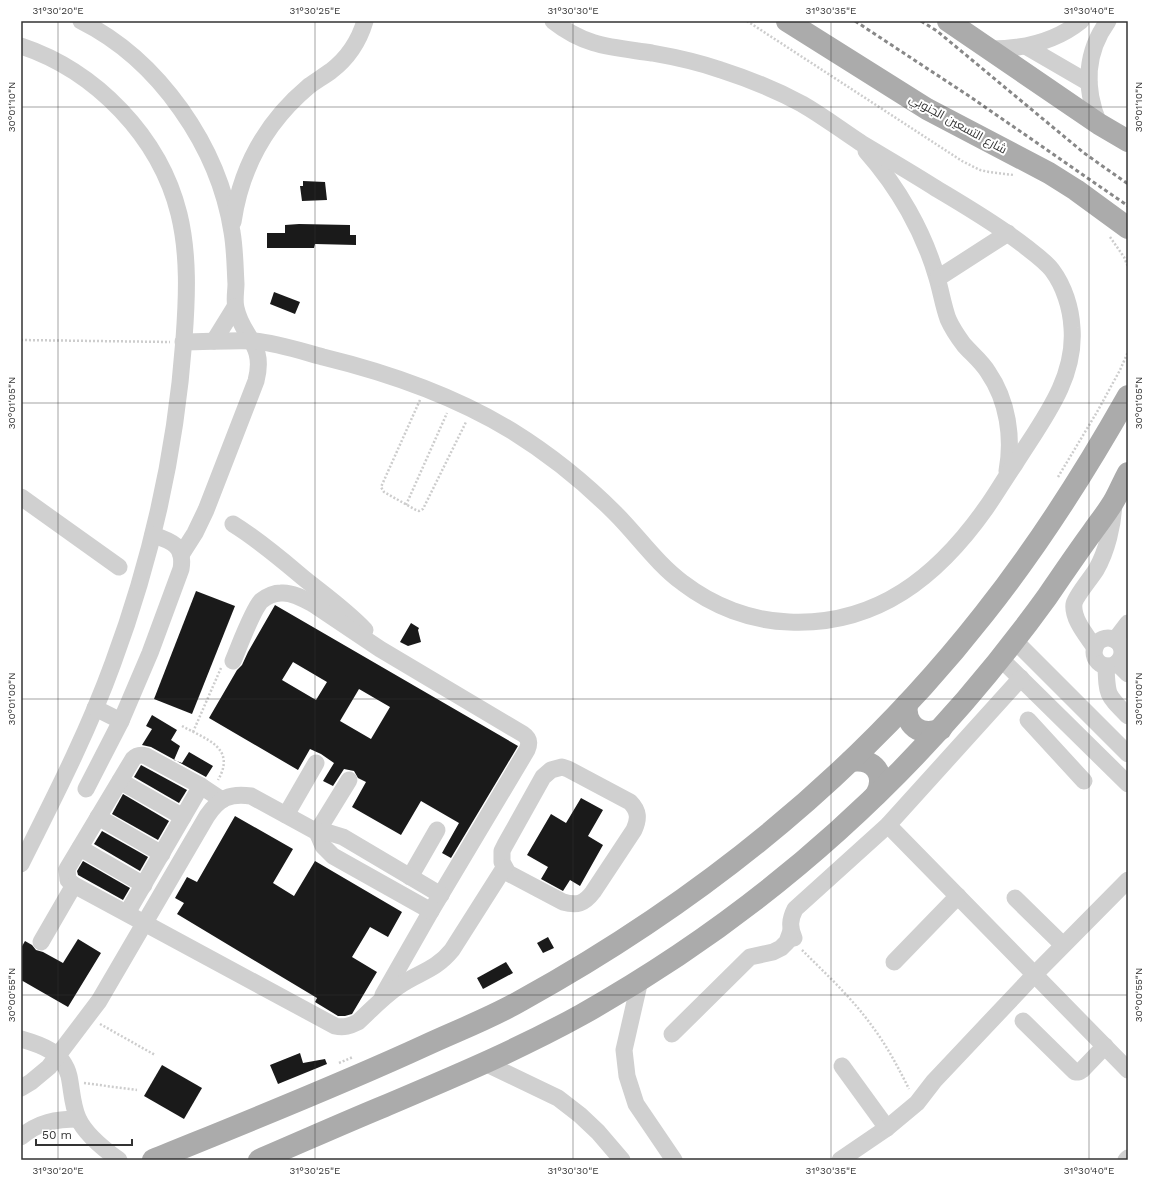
<svg xmlns="http://www.w3.org/2000/svg" width="1149" height="1181" viewBox="0 0 1149 1181" font-family="'Work Sans',Cairo,sans-serif">
<style>
.building{fill:#1a1a1a;fill-rule:evenodd}
.lines{fill:none;stroke-linecap:round;stroke-linejoin:round}
.path{stroke:#cdcdcd;stroke-width:2.5;stroke-dasharray:2 2;stroke-linecap:butt}
.minor{stroke:#d0d0d0;stroke-width:17}
.major{stroke:#ababab;stroke-width:22}
.rail{stroke:#888;stroke-width:3;stroke-dasharray:4 3;stroke-linecap:butt}
.ticks{fill:none;stroke:#333;stroke-width:1;stroke-opacity:0.45}
.labels{text-anchor:middle;dominant-baseline:central;stroke-width:4;stroke-linejoin:round;paint-order:stroke}
.street-label{font-size:12px;fill:#333;stroke:#fff}
.neatline{fill:none;stroke:#333;stroke-width:1.5}
.ticks-label{font-size:10px;text-anchor:middle;fill:#333}
</style>
<rect width="100%" height="100%" fill="#fff"/>
<g class="building">
<path d="M303 181 325 182 327 200 302 201 300 186H303Z"/>
<path d="M299 224 350 225V235H356V245L315 244 314 248H267V233H285V225Z"/>
<path d="M274 292 300 302 295 314 270 304Z"/>
<path d="M196 591 235 606 192 714 154 699Z"/>
<path d="M275 605 518 746 451 858 442 853 459 823 421 801 401 835 352 807 366 782 358 778 354 771 344 769 333 786 323 781 334 763 321 754 310 749 298 770 209 718 237 670 242 665 248 652ZM293 662 327 682 316 700 282 680ZM359 689 390 707 371 739 340 721Z"/>
<path d="M411 623 419 628 418 630 421 642 408 646 400 642Z"/>
<path d="M152 715 177 730 171 740 180 746 174 760 182 763 189 752 213 766 206 777 151 747 142 745 152 729 146 726Z"/>
<path d="M141 765 187 790 179 803 134 777Z"/>
<path d="M123 794 169 821 158 840 112 814Z"/>
<path d="M581 798 603 810 588 836 603 845 580 886 570 880 563 891 541 879 548 867 527 855 551 814 566 823Z"/>
<path d="M235 816 293 849 273 883 294 896 315 861 402 912 388 937 370 927 352 957 377 972 352 1014 345 1016H338L315 1002 317 998 177 914 184 903 175 898 187 877 197 882Z"/>
<path d="M102 831 148 857 140 871 94 844Z"/>
<path d="M83 861 130 888 123 900 78 875 77 871Z"/>
<path d="M548 937 554 948 543 953 537 943Z"/>
<path d="M78 939 101 953 68 1007 21 980V948L25 941 32 945 36 950 43 952 63 963Z"/>
<path d="M506 962 513 973 483 989 477 978Z"/>
<path d="M300 1053 303 1063 325 1059 327 1064 278 1084 270 1065Z"/>
<path d="M162 1065 202 1088 184 1119 144 1096Z"/>
</g>
<g class="lines">
<g class="path">
<path d="M747 21 962 161 980 170 989 172 1014 175"/>
<path d="M1110 237 1124 257 1128 267"/>
<path d="M21 340 170 342"/>
<path d="M420 400 381 487 384 492 416 510 419 511 423 509 466 422"/>
<path d="M1058 477 1097 412 1120 370 1128 352"/>
<path d="M406 505 447 413"/>
<path d="M182 726C205 739 237 747 218 780"/>
<path d="M193 732 221 668"/>
<path d="M802 950C826 974 852 998 872 1026 887 1046 898 1067 909 1089"/>
<path d="M100 1024 155 1055"/>
<path d="M339 1063 353 1057"/>
<path d="M84 1083 137 1090"/>
</g>
<g class="minor">
<path d="M81 21C159 60 219 147 232 232 235 249 235 267 236 284 236 291 234 300 236 308 242 338 266 343 256 381L206 510 195 533 181 555"/>
<path d="M21 46C96 71 160 137 179 214 189 255 187 298 184 339 176 449 152 558 113 663 88 732 54 798 21 864"/>
<path d="M1027 47 1089 83"/>
<path d="M990 49C1024 49 1055 42 1081 21"/>
<path d="M1099 124C1084 88 1085 53 1108 21"/>
<path d="M866 151C898 187 924 232 937 278 941 291 943 305 948 319 952 328 958 337 964 345 972 354 982 362 988 372 1008 401 1013 438 1007 471"/>
<path d="M233 222C241 167 266 122 309 86 316 81 324 76 331 71 348 58 359 41 365 21"/>
<path d="M938 278 1008 233"/>
<path d="M214 341 235 307"/>
<path d="M183 342C207 342 231 340 254 341 277 343 301 351 323 357 389 373 453 395 512 431 549 454 584 482 615 513 638 536 657 564 683 583 713 606 751 621 789 622 877 626 938 576 986 508 996 494 1005 478 1015 464 1041 422 1076 380 1072 328 1071 308 1064 286 1052 270 1045 261 1035 254 1026 247 998 225 967 207 937 189 912 173 886 158 861 143 841 130 823 116 802 104 776 90 749 79 721 70 698 62 675 57 652 53 612 47 586 47 553 21"/>
<path d="M21 497 119 567"/>
<path d="M233 524C259 540 282 560 306 580 326 596 347 611 365 630"/>
<circle cx="1108" cy="652" r="14"/>
<path d="M1115 640 1128 623"/>
<path d="M1015 641 1128 754"/>
<path d="M1095 648C1087 636 1072 619 1074 604 1075 597 1091 578 1096 570 1107 551 1113 525 1114 503"/>
<path d="M1001 659 1128 784"/>
<path d="M233 661C239 647 252 611 261 601 266 597 274 593 281 593 292 592 304 599 313 604L380 649 523 734C529 738 530 743 527 750L431 911 383 995"/>
<path d="M1117 663 1128 674"/>
<path d="M1106 666C1107 696 1107 695 1128 716"/>
<path d="M95 708 121 721"/>
<path d="M1028 720 1084 781"/>
<path d="M562 767 568 769 630 802C639 811 639 819 634 830L593 892C584 904 577 906 563 902L508 873 502 862V851L505 845 543 777 551 770Z"/>
<path d="M120 781 183 817"/>
<path d="M86 789 121 721 150 653 181 569C185 546 172 541 153 535"/>
<path d="M222 800 201 786 146 756C140 754 137 755 133 759L67 869 68 880 74 885 335 1026C344 1028 350 1026 358 1022 371 1010 384 996 399 986 419 972 435 971 452 950L504 868"/>
<path d="M286 815 316 763"/>
<path d="M98 817 162 854"/>
<path d="M888 825 1128 1070"/>
<path d="M317 832 323 846 333 856 431 911"/>
<path d="M317 832 349 780"/>
<path d="M80 848 144 885"/>
<path d="M410 877 437 830"/>
<path d="M1015 898 1063 945"/>
<path d="M127 913 201 786"/>
<path d="M794 938C789 927 790 919 795 909L888 825 1021 678"/>
<path d="M41 942 74 885"/>
<path d="M894 962 958 896"/>
<path d="M640 980 624 1050 627 1076 636 1104 674 1160"/>
<path d="M1023 1021 1075 1072H1079L1082 1070 1105 1046"/>
<path d="M672 1034 750 957 773 952 781 948 787 942 791 931"/>
<path d="M21 1039C42 1045 63 1052 69 1076 72 1090 72 1105 78 1118 85 1134 105 1150 119 1160"/>
<path d="M485 1063 558 1098 580 1115 598 1132 622 1160"/>
<path d="M842 1066 887 1128"/>
<path d="M21 1088 31 1082 49 1067 99 1001 207 816C219 798 230 793 251 796L317 832 330 833 343 837 441 895"/>
<path d="M21 1137C38 1122 57 1119 78 1119"/>
<path d="M840 1160 887 1128 917 1103 934 1081 1035 974 1128 880"/>
<path d="M1126 1160 1128 1158"/>
</g>
<g class="major">
<path d="M787 21 927 109 1049 173 1076 190 1128 228"/>
<path d="M948 21 1099 124 1128 141"/>
<path d="M907 704C904 725 921 738 941 729"/>
<path d="M851 761C874 757 887 775 876 795"/>
<path d="M153 1160C244 1123 335 1087 424 1046 456 1031 491 1018 522 1000 701 901 857 776 984 614 1038 546 1085 472 1128 396"/>
<path d="M259 1160C299 1143 339 1125 380 1108 448 1079 516 1051 581 1015 768 910 922 770 1047 597 1062 575 1077 553 1093 531 1100 521 1109 510 1115 499 1120 490 1123 482 1128 473"/>
</g>
<g class="rail">
<path d="M855 21 972 98 1128 206"/>
<path d="M921 21 937 31 1084 153 1128 184"/>
</g>
</g>
<path class="ticks" d="M58 21V1160M315 21V1160M573 21V1160M831 21V1160M1089 21V1160M21 107H1128M21 403H1128M21 699H1128M21 995H1128"/>
<g class="labels">
<g class="street-label">
<text transform="translate(958 124) rotate(29)">شارع التسعين الجنوبي</text>
</g>
</g>
<rect width="1149" height="1181" fill="none" stroke="#ffffff" stroke-width="44"/>
<path d="M36 1139v6h96v-6" fill="none" stroke="#333333" stroke-width="2"/>
<text x="42" y="1139" font-size="12" fill="#333333" stroke="#ffffff" stroke-width="3" paint-order="stroke">50 m</text>
<rect x="22" y="22" width="1105" height="1137" class="neatline"/>
<g class="ticks-label">
<text x="58" y="14">31°30'20"E</text>
<text x="315" y="14">31°30'25"E</text>
<text x="573" y="14">31°30'30"E</text>
<text x="831" y="14">31°30'35"E</text>
<text x="1089" y="14">31°30'40"E</text>
<text transform="translate(11 107) rotate(-90)" y="4">30°01'10"N</text>
<text transform="translate(1138 107) rotate(-90)" y="4">30°01'10"N</text>
<text transform="translate(11 403) rotate(-90)" y="4">30°01'05"N</text>
<text transform="translate(1138 403) rotate(-90)" y="4">30°01'05"N</text>
<text transform="translate(11 699) rotate(-90)" y="4">30°01'00"N</text>
<text transform="translate(1138 699) rotate(-90)" y="4">30°01'00"N</text>
<text transform="translate(11 995) rotate(-90)" y="4">30°00'55"N</text>
<text transform="translate(1138 995) rotate(-90)" y="4">30°00'55"N</text>
<text x="58" y="1174">31°30'20"E</text>
<text x="315" y="1174">31°30'25"E</text>
<text x="573" y="1174">31°30'30"E</text>
<text x="831" y="1174">31°30'35"E</text>
<text x="1089" y="1174">31°30'40"E</text>
</g>
</svg>
